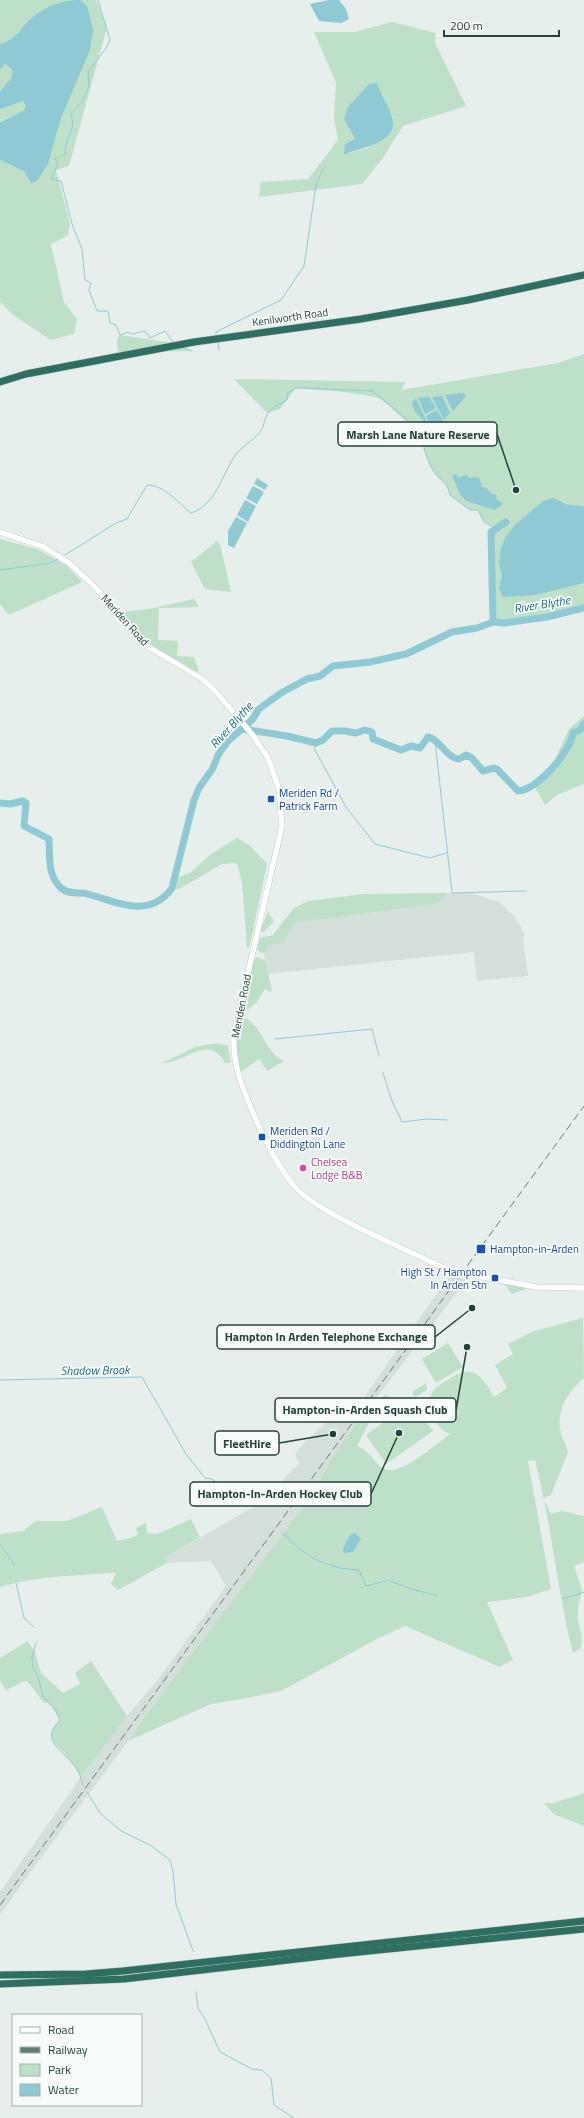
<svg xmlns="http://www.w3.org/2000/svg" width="584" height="2118" viewBox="0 0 584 2118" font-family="'Titillium Web',sans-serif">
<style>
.built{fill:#d4dfda}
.green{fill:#bfe0c8;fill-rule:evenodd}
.water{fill:#8ec9d4}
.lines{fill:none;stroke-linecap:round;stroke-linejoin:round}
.stream{stroke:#8ec9d4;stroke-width:1}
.river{stroke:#8ec9d4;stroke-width:7}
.secondary-casing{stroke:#a4bbb3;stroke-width:6}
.highway-casing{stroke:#c2cac8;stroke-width:8}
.secondary{stroke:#fff;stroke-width:5.5}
.highway{stroke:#2f6f62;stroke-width:7}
.rail{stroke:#5f7d75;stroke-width:1;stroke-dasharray:8 4;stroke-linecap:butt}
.secondary-bridge-casing{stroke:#a4bbb3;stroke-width:6;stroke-linecap:butt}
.secondary-bridge{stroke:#fff;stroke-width:5.5}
.transit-dot{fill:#1a4fb4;stroke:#f7fbf9;stroke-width:1.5}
.hotel-dot{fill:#d1479c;stroke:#f7fbf9;stroke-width:1.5}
.labels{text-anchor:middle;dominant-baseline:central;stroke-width:3.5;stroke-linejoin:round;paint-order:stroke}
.street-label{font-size:11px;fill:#24423a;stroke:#f7fbf9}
.transit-label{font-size:11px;fill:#164399;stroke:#f7fbf9;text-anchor:start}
.hotel-label{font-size:11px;fill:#b23c85;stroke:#f7fbf9;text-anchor:start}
.water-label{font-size:12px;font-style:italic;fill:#1c6f80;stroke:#f7fbf9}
.leader{fill:none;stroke:#24423a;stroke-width:1.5}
.callout-dot{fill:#24423a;stroke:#f7fbf9;stroke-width:1.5}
.callout{fill:#f7fbf9;stroke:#24423a;stroke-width:1.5}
.callout-label{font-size:12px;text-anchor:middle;font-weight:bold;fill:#24423a}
</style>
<rect width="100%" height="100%" fill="#e6efeb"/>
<g class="built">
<path d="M468 892 499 902 515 917 525 935 523 939 528 976 477 981 474 952 268 974 264 956 268 945 283 944 294 923 437 904 449 893Z"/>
<path d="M454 1276 468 1278 371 1405 323 1474 293 1521 34 1867 0 1915V1892L81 1777 127 1716 160 1677 226 1586 211 1561 167 1563 165 1558 258 1504 299 1464 295 1454 301 1446 334 1415H343L349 1419 447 1279Z"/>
</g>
<g class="green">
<path d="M0 0H96L107 27 69 166 56 170 70 223 68 235 51 244 64 302 77 319 74 334 51 340 13 315 0 302Z"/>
<path d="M392 22 436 33 435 43 466 106 403 126 382 159 362 184 259 197 261 182 308 179 338 140 334 118 336 83 314 32H355ZM377 83 381 96 393 118 368 148 345 154 355 139 344 119Z"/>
<path d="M120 335 173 343 192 351 118 352 117 339Z"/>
<path d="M584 354V608L547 617 504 623 493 622 491 527 484 523 478 510H470L450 495C447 481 442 483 435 473 425 460 424 443 418 429 407 425 393 408 382 400 372 393 311 389 296 388L280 409 267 413 234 379 406 382 401 390 558 363Z"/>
<path d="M0 539 37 549 66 565 82 582 9 615 0 604Z"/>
<path d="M217 541 220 544 231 592 205 589 191 562Z"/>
<path d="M194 599 199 607 159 608 158 640 178 641 177 656 194 657 199 671 196 672 150 644 120 612 149 609Z"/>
<path d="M584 716V784L557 795 545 805 533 784 549 772 569 729Z"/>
<path d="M237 838 249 845 267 864 250 945 247 948 242 882 237 863 222 864 179 889 172 888 174 879 190 873 211 854Z"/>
<path d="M449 893 437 904 294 923 283 944 268 945 265 954 259 952 257 948 260 938 273 935 294 908 308 901 364 894Z"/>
<path d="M268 911 274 922 263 932 260 931Z"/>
<path d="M257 957 265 960 272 990 270 992 265 989 256 1003 246 1011 242 1010 254 960Z"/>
<path d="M244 1017C262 1026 265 1050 279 1058 280 1059 282 1060 284 1061L267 1071 259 1059 241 1072C238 1060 231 1024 244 1017Z"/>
<path d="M217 1043 228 1046 231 1063H225C209 1032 184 1064 162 1063L195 1047Z"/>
<path d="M503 1283 526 1288V1289L512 1294Z"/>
<path d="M583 1318 584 1378C568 1391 555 1412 561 1433 563 1440 566 1445 568 1452L551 1495 543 1498 551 1514 562 1511 584 1516V1562L574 1566 582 1590 578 1608V1621L582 1637 581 1648 573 1653C557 1589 551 1523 535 1460L528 1461 551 1589 527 1597 487 1602 513 1660 500 1667 405 1626 377 1639 281 1691 247 1698 211 1704 128 1741C181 1666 238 1595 292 1522 321 1484 347 1423 385 1395L389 1396 385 1406 370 1421 357 1446C372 1452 375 1465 385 1469 401 1476 436 1444 450 1434 436 1429 424 1406 432 1393 436 1386 443 1383 449 1379 474 1363 482 1376 494 1397L507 1388 495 1365 513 1354 508 1344 534 1331Z"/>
<path d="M448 1343 463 1367 436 1383 422 1359Z"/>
<path d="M426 1383 427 1390 415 1397 412 1392Z"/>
<path d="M411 1403 433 1431 386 1464 366 1435Z"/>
<path d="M102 1507 117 1541 134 1537 138 1534 136 1528 146 1523 147 1533 157 1534 191 1519 200 1537 165 1558 167 1563 118 1590 111 1584 116 1573C78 1575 36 1576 0 1587V1534L23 1531 36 1521H67Z"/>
<path d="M28 1641 35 1652 41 1673 63 1693 80 1684 75 1673 91 1661 127 1716 81 1777C76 1768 71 1760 64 1753 52 1741 45 1736 60 1720L50 1703H44L29 1683 25 1681 6 1690 0 1680V1658Z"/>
<path d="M584 1793V1826L554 1814 544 1803H554Z"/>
</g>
<g class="water">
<path d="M80 0 87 6 93 30 90 50 61 118 48 164 37 181 31 183 24 171 0 160V123L24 110 26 106 23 101 0 109V92L12 77V69L5 64 0 69V44C21 37 18 29 33 17 46 6 63 0 80 0Z"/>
<path d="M329 0H339L346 9 349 19 341 23 319 21 310 4Z"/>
<path d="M377 83C381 96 389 106 392 117 400 144 360 147 344 155L345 144 355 139 344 119 348 107 369 84Z"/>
<path d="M464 393 466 396 453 411 445 395Z"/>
<path d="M442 396 450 413 444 420 432 397Z"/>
<path d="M429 397 436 408 425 414 418 398Z"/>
<path d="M416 399 430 428 414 410 412 402Z"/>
<path d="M437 410 443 421 432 427 426 416Z"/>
<path d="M456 474 458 478 466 475 470 478 477 477 480 479 482 487 487 488 491 494 497 495 496 499 503 504 495 510 466 501 460 494 452 476Z"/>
<path d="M257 478 268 485 265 490 254 484Z"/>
<path d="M253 486 264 492 257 504 246 498Z"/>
<path d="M553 498 568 505 584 506V583L535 595 503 597 499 588 502 576 499 563 501 548 505 538 515 525 543 501Z"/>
<path d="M245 500 256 506 248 522 237 515Z"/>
<path d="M236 517 247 523 234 548 228 545V531Z"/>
<path d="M355 1533 361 1539 353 1552 344 1553 343 1548 350 1535Z"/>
</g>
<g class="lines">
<g class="stream">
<path d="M98 0 110 40 107 47 88 72 89 86 82 102 71 114C75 127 71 130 67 142 65 145 66 150 65 154L55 159 58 163 51 179 61 181 72 224 82 249 85 280 91 283 89 290 97 311H108L110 323 116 325 120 335 128 332 132 334 145 331 150 338 165 331 173 342"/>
<path d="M216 335V332L281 300 304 266 316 185 323 169"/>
<path d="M218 342 219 350"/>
<path d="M183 347 192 351"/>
<path d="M65 555 116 523 127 519 147 485C164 485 179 503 191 513 217 505 222 472 237 453 244 445 257 438 262 429 264 426 264 421 266 417 269 409 279 404 287 400L288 393 296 388 373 391 405 418 411 426 418 429C424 443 425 460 435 473 442 483 447 481 450 495L470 510H478L484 522"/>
<path d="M0 570 51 563 58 559"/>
<path d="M435 741 452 893 526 891"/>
<path d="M316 743 314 748 346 807 375 844 430 858 446 853"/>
<path d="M275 1039 372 1029 379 1056"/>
<path d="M383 1073 392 1101 402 1122 427 1119 447 1120"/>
<path d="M0 1380 142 1377 186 1454 205 1478 212 1479 226 1490"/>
<path d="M282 1533C296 1546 309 1559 327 1564"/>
<path d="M0 1544 15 1566"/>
<path d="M329 1564 339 1568 359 1570 366 1586 386 1581"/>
<path d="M388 1580 408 1588 438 1596"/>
<path d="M16 1583 24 1618 33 1626"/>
<path d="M563 1599 584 1592"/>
<path d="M36 1643 32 1657 33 1668 38 1677 43 1696 56 1711 60 1720C40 1740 60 1748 72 1763 78 1769 81 1777 83 1785"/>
<path d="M87 1792 100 1813 121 1831 150 1845 170 1860 173 1871 176 1904 193 1951"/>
<path d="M196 1992 198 2008 205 2019 220 2052 252 2069 262 2070 271 2078 274 2105 294 2118"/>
</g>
<g class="river">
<path d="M493 622 491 532 506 522"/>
<path d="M243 729 287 736 316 743 323 740 332 731H345L356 733 365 730 372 732 373 739 401 750 411 746 420 748 428 737C441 740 445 757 459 759L466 755 472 758 483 771 494 768 497 769 518 791C537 790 571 751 573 733L580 730 584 724"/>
<path d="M0 803 10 804 23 801 26 803 24 826 49 839C50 856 47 875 61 888 69 895 79 892 88 894 117 902 149 920 172 888L194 800 199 788 213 768 218 755 228 741 252 720 259 709 281 693 307 679 320 676 333 666 370 662 406 654 452 632 477 628 493 622 504 623 547 617 584 608"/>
</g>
<g class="secondary-casing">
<g id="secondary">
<path d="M0 532 44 547 69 563 94 586 147 646 204 680 215 691 252 734 268 758 279 789 282 826 234 1033C232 1063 242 1088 254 1115 265 1140 278 1168 296 1188 307 1200 323 1208 336 1216 373 1236 411 1252 448 1270L456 1272"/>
<path d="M472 1275 536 1287 584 1288"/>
</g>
</g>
<g class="highway-casing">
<g id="highway">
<path d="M0 382 26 374 194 342 361 319 468 300 584 275"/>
<path d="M0 1975 86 1974 123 1971 584 1921"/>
<path d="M0 1984 124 1979 340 1954 584 1929"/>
</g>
</g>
<use href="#secondary" class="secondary"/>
<use href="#highway" class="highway"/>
<path class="rail" d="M0 1905 584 1106"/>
<g class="secondary-bridge-casing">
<path id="secondary-bridge" d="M456 1272 472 1275"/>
</g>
<use href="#secondary-bridge" class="secondary-bridge"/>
</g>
<g class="transit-dot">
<rect x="267" y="795" width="8" height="8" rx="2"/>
<rect x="258" y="1133" width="8" height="8" rx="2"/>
<rect x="476" y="1244" width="10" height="10" rx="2"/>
<rect x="491" y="1274" width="8" height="8" rx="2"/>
</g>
<circle class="hotel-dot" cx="303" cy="1168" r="4"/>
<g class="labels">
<g class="street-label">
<text transform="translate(290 317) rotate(-8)">Kenilworth Road</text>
<text transform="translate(125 620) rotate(48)">Meriden Road</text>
<text transform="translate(241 1006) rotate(-79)">Meriden Road</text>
</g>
<g class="transit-label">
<text x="279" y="793">Meriden Rd /<tspan x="279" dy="13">Patrick Farm</tspan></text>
<text x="270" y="1131">Meriden Rd /<tspan x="270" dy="13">Diddington Lane</tspan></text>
<text x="490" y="1249">Hampton-in-Arden</text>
<text x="487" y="1272" text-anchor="end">High St / Hampton<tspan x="487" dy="13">In Arden Stn</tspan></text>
</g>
<g class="hotel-label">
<text x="311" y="1162">Chelsea<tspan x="311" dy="13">Lodge B&amp;B</tspan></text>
</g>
<g class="water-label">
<text transform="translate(542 604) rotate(-9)">River Blythe</text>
<text transform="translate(231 725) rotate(-48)">River Blythe</text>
<text transform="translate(95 1370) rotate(-1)">Shadow Brook</text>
</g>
</g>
<path class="leader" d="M516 490L497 434M472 1308L435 1337M467 1347L456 1410M333 1434L279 1443M399 1433L371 1494"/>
<g class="callout-dot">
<circle cx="516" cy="490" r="4"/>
<circle cx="472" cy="1308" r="4"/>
<circle cx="467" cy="1347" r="4"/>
<circle cx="333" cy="1434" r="4"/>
<circle cx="399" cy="1433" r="4"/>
</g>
<g class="callout">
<rect x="338" y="422" width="159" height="24" rx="4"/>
<rect x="217" y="1325" width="218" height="24" rx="4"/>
<rect x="275" y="1398" width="181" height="24" rx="4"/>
<rect x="215" y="1431" width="64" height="24" rx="4"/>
<rect x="190" y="1482" width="181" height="24" rx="4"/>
</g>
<g class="callout-label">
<text x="418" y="439">Marsh Lane Nature Reserve</text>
<text x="326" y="1341">Hampton In Arden Telephone Exchange</text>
<text x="365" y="1414">Hampton-in-Arden Squash Club</text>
<text x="247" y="1448">FleetHire</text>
<text x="280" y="1498">Hampton-In-Arden Hockey Club</text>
</g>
<rect x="12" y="2014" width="130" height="92" fill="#f7fbf9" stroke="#a3b1ad"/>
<rect x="20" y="2027" width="20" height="6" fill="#ffffff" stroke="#a3b1ad"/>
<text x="48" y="2034" font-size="12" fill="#24423a">Road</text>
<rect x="20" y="2047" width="20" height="6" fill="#5f7d75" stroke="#a3b1ad"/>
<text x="48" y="2054" font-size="12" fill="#24423a">Railway</text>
<rect x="20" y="2064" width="20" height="12" fill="#bfe0c8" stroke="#a3b1ad"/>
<text x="48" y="2074" font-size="12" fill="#24423a">Park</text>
<rect x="20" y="2084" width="20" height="12" fill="#8ec9d4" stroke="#a3b1ad"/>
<text x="48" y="2094" font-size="12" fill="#24423a">Water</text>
<path d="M444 30v6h115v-6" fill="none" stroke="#24423a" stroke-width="2"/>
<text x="450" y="30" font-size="12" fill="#24423a" stroke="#f7fbf9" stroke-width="3" paint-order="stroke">200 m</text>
</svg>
